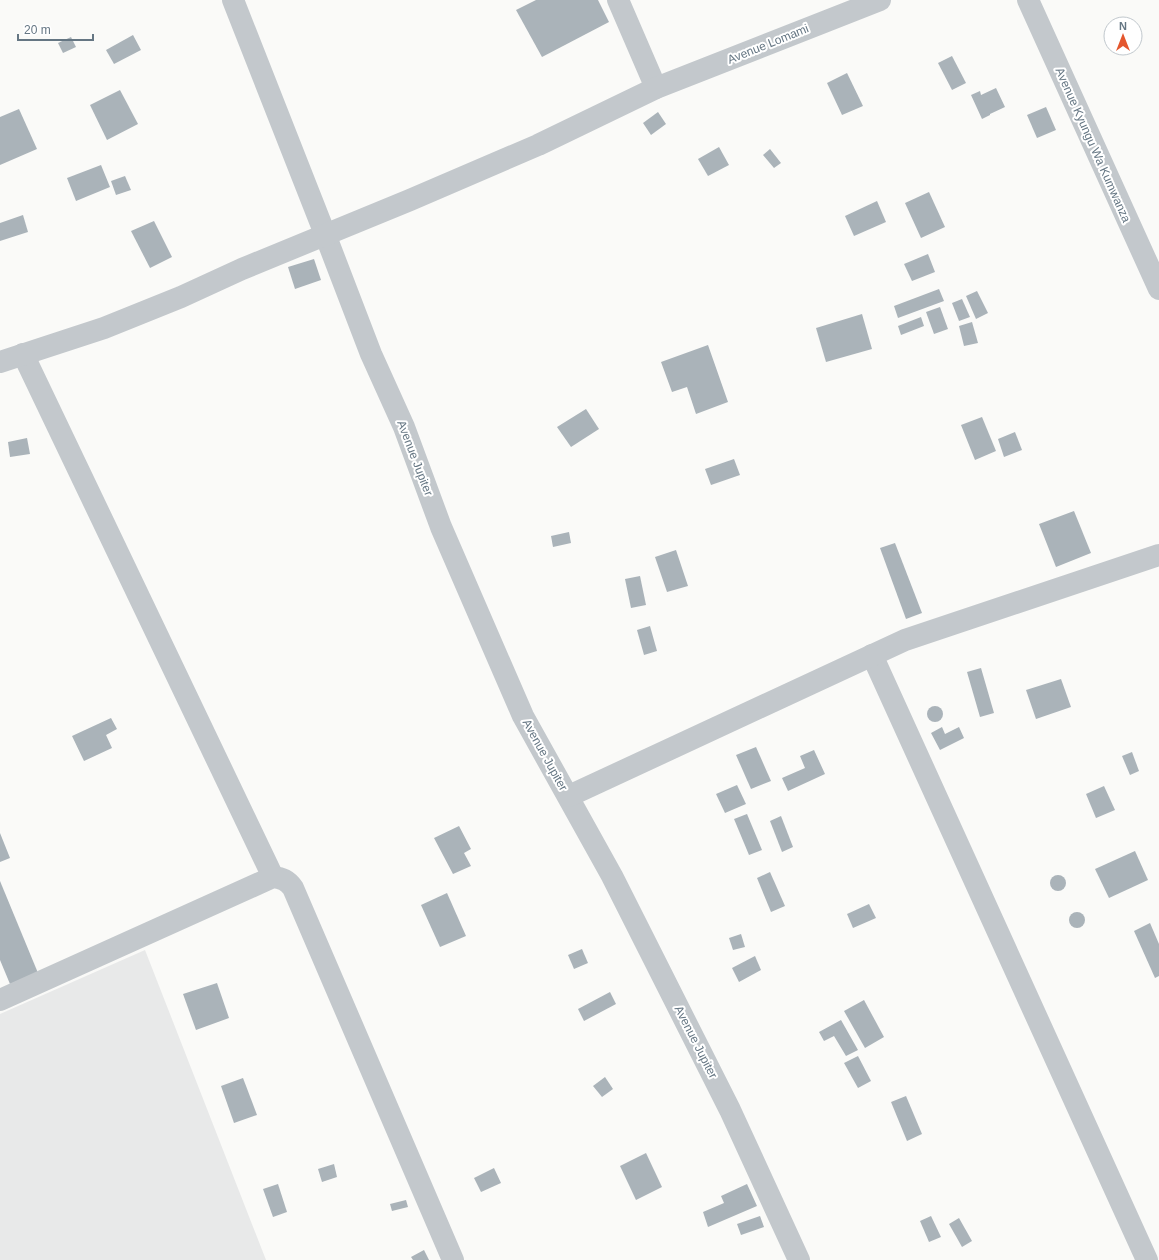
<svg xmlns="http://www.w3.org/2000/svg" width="1159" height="1260" viewBox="0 0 1159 1260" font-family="Arial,sans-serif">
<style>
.built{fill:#e8e9e9}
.building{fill:#aab3b9}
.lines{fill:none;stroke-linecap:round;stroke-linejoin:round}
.minor{stroke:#c3c8cc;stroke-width:22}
.labels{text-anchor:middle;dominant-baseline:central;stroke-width:4;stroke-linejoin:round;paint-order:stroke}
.street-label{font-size:12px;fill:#657683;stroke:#fff}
</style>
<rect width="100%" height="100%" fill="#fafaf8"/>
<path class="built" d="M145 950 266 1260H0V1014Z"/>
<g class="building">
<path d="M536 0H598L609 22 542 57 516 10Z"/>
<path d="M133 35 141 50 114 64 106 50Z"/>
<path d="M71 37 76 47 63 53 58 43Z"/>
<path d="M952 56 966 83 952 90 938 63Z"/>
<path d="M847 73 863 106 842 115 827 83Z"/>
<path d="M996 88 1005 107 990 114V115L982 119 971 95 980 91 981 95Z"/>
<path d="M120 90 138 124 107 140 90 105Z"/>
<path d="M1046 107 1056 130 1037 138 1027 115Z"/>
<path d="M19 109 37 149 0 165V117Z"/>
<path d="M658 112 666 124 651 135 643 123Z"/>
<path d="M719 147 729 165 708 176 698 159Z"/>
<path d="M770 149 781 163 774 168 763 155Z"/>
<path d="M101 165 110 187 76 201 67 178Z"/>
<path d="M125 176 131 190 116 195 111 181Z"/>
<path d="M929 192 945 227 921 238 905 203Z"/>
<path d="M877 201 886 222 854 236 845 216Z"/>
<path d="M23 215 28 232 0 241V223Z"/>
<path d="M154 221 172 257 150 268 131 231Z"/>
<path d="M928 254 935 272 912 281 904 264Z"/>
<path d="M314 259 321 280 295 289 288 267Z"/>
<path d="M939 289 944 301 898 318 894 306Z"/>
<path d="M977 291 988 313 976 319 966 296Z"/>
<path d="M962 299 970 317 959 321 952 303Z"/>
<path d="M940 307 948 329 934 334 926 312Z"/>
<path d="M862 314 872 349 826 362 816 328Z"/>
<path d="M921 317 924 326 901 335 898 326Z"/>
<path d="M972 322 978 343 964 346 959 326Z"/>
<path d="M708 345 728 402 696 414 687 387 672 392 661 362Z"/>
<path d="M586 409 599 429 571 447 557 427Z"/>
<path d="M982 417 996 451 975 460 961 425Z"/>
<path d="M1015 432 1022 450 1004 457 998 439Z"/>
<path d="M27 438 30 454 10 457 8 442Z"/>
<path d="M734 459 740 475 711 485 705 469Z"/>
<path d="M1074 511 1091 553 1056 567 1039 524Z"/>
<path d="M569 532 571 543 553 547 551 536Z"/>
<path d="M895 543 922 613 906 619 880 548Z"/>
<path d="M676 550 688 586 667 592 655 557Z"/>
<path d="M640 576 646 605 631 608 625 579Z"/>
<path d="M650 626 657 651 644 655 637 630Z"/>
<path d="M981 668 994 713 980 717 967 672Z"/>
<path d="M1061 679 1071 707 1036 719 1026 690Z"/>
<circle cx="935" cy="714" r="8"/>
<path d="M111 718 117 729 106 735 112 748 84 761 72 736Z"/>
<path d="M942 727 945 734 959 727 964 738 940 750 931 733Z"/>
<path d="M756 747 771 781 751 789 736 755Z"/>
<path d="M814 750 825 774 788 791 782 778 805 768 800 756Z"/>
<path d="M1132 752 1139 771 1130 775 1122 756Z"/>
<path d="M737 785 746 804 725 813 716 794Z"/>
<path d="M1104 786 1115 810 1096 818 1086 794Z"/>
<path d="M747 814 762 850 749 855 734 819Z"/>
<path d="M781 816 793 847 782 852 770 821Z"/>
<path d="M459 826 471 849 464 853 471 866 453 874 434 838Z"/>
<path d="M0 833 10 858 0 862Z"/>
<path d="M1135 851 1148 880 1109 898 1095 869Z"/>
<path d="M770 872 785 906 771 912 757 878Z"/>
<circle cx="1058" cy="883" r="8"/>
<path d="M0 881 38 973 10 984 0 960Z"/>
<path d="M447 893 466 936 440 947 421 905Z"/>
<path d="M869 904 876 918 853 928 847 914Z"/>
<circle cx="1077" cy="920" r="8"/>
<path d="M1150 923 1159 944V976L1155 978 1134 931Z"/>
<path d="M741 934 745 947 733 950 729 938Z"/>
<path d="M582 949 588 963 574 969 568 955Z"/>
<path d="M755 956 761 970 739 982 732 968Z"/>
<path d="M217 983 229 1018 196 1030 183 994Z"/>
<path d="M610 992 616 1004 584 1021 578 1009Z"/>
<path d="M864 1000 884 1037 865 1048 844 1011Z"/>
<path d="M841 1020 858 1050 846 1056 834 1036 824 1041 819 1032Z"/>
<path d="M858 1056 871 1081 858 1088 844 1063Z"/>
<path d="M605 1077 613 1089 602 1097 593 1086Z"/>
<path d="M243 1078 257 1115 234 1123 221 1086Z"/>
<path d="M906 1096 922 1134 907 1141 891 1102Z"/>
<path d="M646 1153 662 1187 636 1200 620 1166Z"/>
<path d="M334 1164 337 1177 322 1182 318 1169Z"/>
<path d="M494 1168 501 1183 481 1192 474 1178Z"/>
<path d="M278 1184 287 1212 273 1217 263 1189Z"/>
<path d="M747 1184 757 1206 708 1227 703 1212 724 1203 721 1196Z"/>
<path d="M406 1200 408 1207 392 1211 390 1204Z"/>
<path d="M760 1216 764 1227 741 1235 737 1224Z"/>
<path d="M931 1216 941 1237 929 1242 920 1221Z"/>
<path d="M959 1218 972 1241 962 1247 949 1224Z"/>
<path d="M424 1250 429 1260H413L411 1257Z"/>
</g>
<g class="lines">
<g class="minor">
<path d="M233 0 325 234 371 354 404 427 441 527 523 716 612 876 730 1110 799 1260"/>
<path d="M618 0 656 88"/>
<path d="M1028 0 1159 289"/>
<path d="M23 354 273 877"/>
<path d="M0 362 104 328 181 297 242 269 410 200 538 145 656 88 880 0"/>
<path d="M872 655 1147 1260"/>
<path d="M569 796 905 640 1159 555"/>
<path d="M0 1000 273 877C282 878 287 880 293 888L453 1260"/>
</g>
</g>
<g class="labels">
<g class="street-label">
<text transform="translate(768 44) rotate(-22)">Avenue Lomami</text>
<text transform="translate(1093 145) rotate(66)">Avenue Kyungu Wa Kumwanza</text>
<text transform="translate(415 458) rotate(69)">Avenue Jupiter</text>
<text transform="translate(545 755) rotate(61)">Avenue Jupiter</text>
<text transform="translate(696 1042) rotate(63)">Avenue Jupiter</text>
</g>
</g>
<g transform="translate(1123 36)"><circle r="19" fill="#ffffff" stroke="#c1c8cd"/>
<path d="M0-3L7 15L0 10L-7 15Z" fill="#e4572e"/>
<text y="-6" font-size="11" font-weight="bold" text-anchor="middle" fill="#657683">N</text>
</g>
<path d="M18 34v6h75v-6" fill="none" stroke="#657683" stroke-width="2"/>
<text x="24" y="34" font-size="12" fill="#657683" stroke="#ffffff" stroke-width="3" paint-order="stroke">20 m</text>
</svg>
